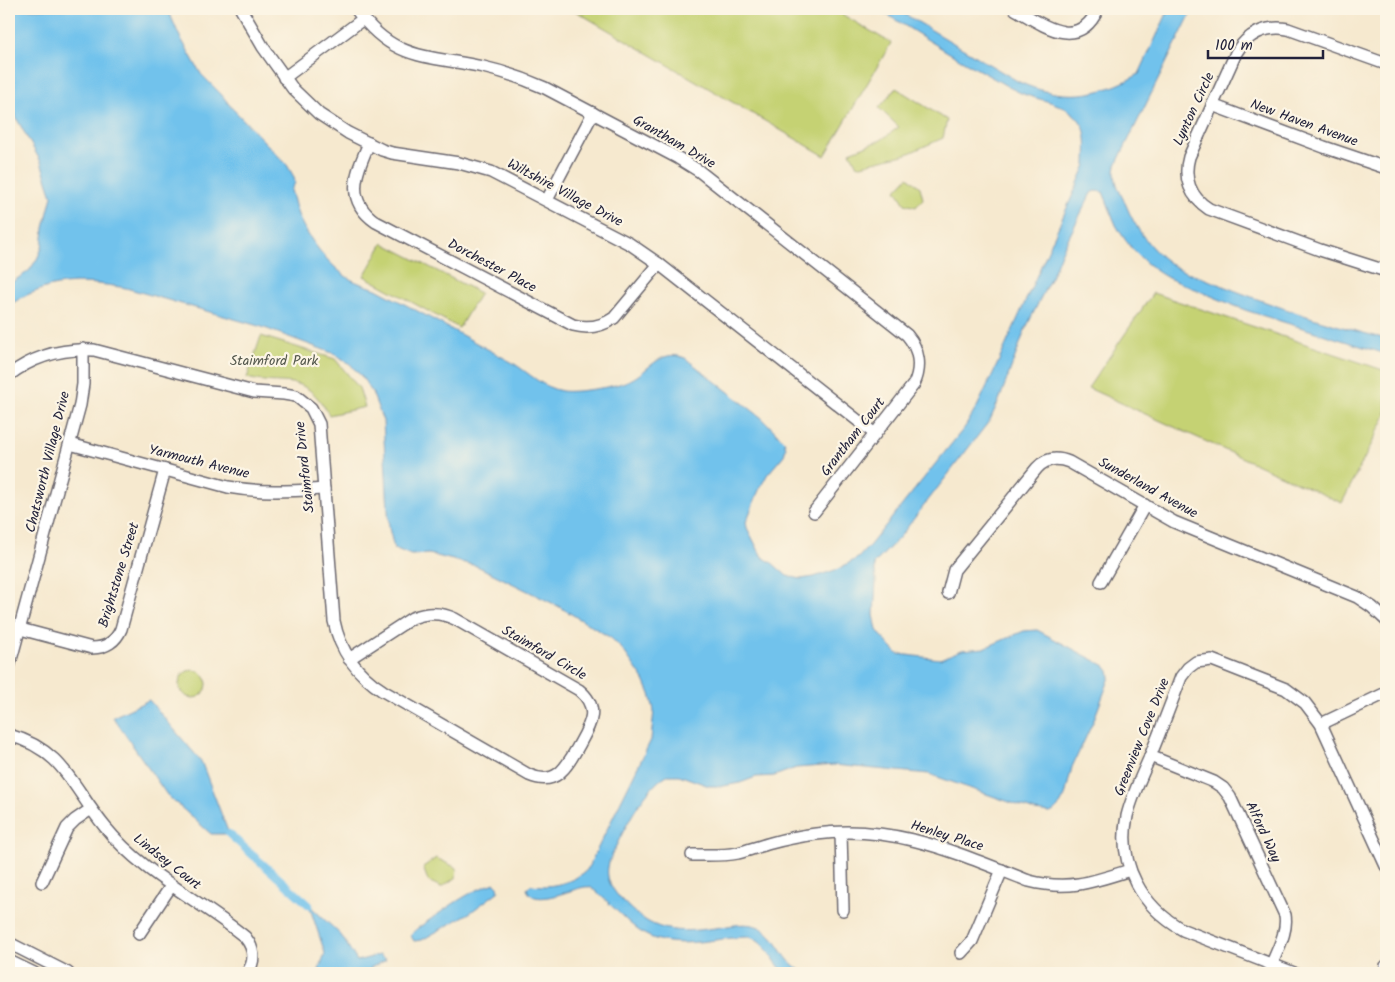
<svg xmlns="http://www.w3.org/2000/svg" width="1395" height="982" viewBox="0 0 1395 982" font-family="Kalam,sans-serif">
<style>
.green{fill:#c5d273;stroke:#747a57}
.water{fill:#71c2ec;stroke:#4a7294}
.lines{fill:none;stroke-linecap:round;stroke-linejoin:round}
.canal{stroke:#71c2ec;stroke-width:8}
.minor-casing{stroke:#6c686f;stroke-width:14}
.minor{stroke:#fff;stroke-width:11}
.labels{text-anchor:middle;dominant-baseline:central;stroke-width:4.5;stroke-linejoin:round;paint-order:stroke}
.street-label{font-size:14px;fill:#22223b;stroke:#fcf5e5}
.park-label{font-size:14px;fill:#53574c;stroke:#fcf5e5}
</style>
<rect width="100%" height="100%" fill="#fcf5e5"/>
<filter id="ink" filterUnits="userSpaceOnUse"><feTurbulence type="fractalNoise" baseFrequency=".02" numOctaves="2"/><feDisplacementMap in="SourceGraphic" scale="10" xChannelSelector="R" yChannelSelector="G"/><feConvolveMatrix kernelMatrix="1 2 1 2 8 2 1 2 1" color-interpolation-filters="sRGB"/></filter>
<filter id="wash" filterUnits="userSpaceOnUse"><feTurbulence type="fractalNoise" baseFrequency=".0096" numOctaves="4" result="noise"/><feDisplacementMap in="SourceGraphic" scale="20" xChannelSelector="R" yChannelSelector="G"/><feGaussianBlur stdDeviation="1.12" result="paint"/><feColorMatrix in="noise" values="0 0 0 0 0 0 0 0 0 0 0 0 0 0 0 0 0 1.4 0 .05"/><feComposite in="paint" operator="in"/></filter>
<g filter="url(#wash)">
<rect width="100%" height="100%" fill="#f6e9cf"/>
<g class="green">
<path d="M572 9H833L891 43 825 156Z"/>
<path d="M896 88 947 120 943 138 907 154 857 166 850 152 881 140 899 127 879 108Z"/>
<path d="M908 177 920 187 923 199 916 207 905 204 896 190Z"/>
<path d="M383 243 480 293 459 328 364 276Z"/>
<path d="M1153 293 1386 371V415L1342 503 1088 388Z"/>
<path d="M261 336 335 359 359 388 365 407 329 415C304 370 287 388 247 378Z"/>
<circle cx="193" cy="684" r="14"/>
<path d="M436 858 457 868 456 878 441 887 428 881 423 867Z"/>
</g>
<g class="water">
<path d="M9 9H164L169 12 179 35 201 74 221 94 231 107 287 165 294 177 295 183 291 190C294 200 296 211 300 220 310 240 326 261 344 275 353 282 365 285 376 289 422 313 467 338 513 363 529 373 543 388 562 391 574 393 614 387 625 382 648 375 658 347 685 358L762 418 784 441 786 448 784 455 767 475 759 490 746 522 747 528 762 557 771 562 787 576 801 579 814 577 838 569 858 558 870 545 965 427 977 407 997 365 1086 165C1086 152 1089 132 1080 121 1068 104 1044 101 1026 95 1012 90 999 81 986 74 949 54 914 31 878 9H896L1019 82C1061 101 1098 98 1139 74L1169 9H1193L1116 165C1112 179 1120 192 1126 205 1135 227 1149 248 1168 262 1180 272 1199 276 1213 282 1270 305 1327 324 1386 339V354L1245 310 1168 278C1146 266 1128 247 1116 225 1111 214 1108 203 1103 192L1096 191 1091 193 1061 253 1054 271 1025 330 1000 398 990 420 899 538 874 564 876 580 874 615 877 630 889 645 898 654 940 659 962 650 984 648 1024 631 1037 630 1105 666 1109 671 1110 677 1093 722 1072 767 1065 796 1060 805 1054 811 1050 813 1035 811 929 774 834 765 796 768 774 776 756 777 740 783 723 786H709L679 775H667C643 790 627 824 615 848 605 868 604 879 619 897 652 934 675 934 722 927 734 925 747 922 759 927 773 933 780 950 789 961 793 965 799 969 803 973H785C773 962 766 942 750 937 713 937 670 954 638 930 621 917 607 899 590 887 578 884 534 911 527 889L530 885C535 885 541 886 546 886 561 885 576 880 587 870L651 740 654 710 650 694 644 680 623 650 611 638 558 606 477 566 429 554 411 555 394 548 389 528 383 421 372 392 362 377 350 364 335 354 262 327 126 288C97 283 65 279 37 291 27 294 18 300 9 305V284L29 271 37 259 42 248 44 228 52 196 41 162 9 105Z"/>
<path d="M149 700 201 761 229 834H211L167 795 113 717Z"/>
<path d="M495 883 498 886 499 891 471 912 422 940 414 941 411 936C414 929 422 926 428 921 450 906 469 891 495 883Z"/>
<path d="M309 905 341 935 357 961 379 955 386 960 370 968 374 973H318L325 953Z"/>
</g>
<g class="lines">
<path class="canal" d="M229 834 309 905"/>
</g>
</g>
<g filter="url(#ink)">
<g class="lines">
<g class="minor-casing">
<g id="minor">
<path d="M241 9 263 47 293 89 319 114 348 133 382 150 392 153 459 163 491 172 630 244 659 264 875 434"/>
<path d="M356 9C393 61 427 55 483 67 505 72 525 79 545 88L678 158 699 171 907 335C919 349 922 367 914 384L814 512"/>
<path d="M1015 9C1043 25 1078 52 1098 9"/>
<path d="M1386 64 1288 29C1266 25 1247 34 1236 53L1189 157C1183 178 1190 197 1209 209L1320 250 1386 271"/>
<path d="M284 78 363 19"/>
<path d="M1212 105 1324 147 1386 168"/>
<path d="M369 143C357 172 343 199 376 222L573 325C588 329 601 327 614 318L659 264"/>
<path d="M547 200 593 113"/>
<path d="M9 375C34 356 62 348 94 350L254 392 284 394 296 396 311 408 319 424 334 621C340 651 358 675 383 691L529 775C557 787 567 766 579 745 590 725 601 708 579 690L455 619C441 612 427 612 412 618L349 659"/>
<path d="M70 444 228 487C261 493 291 491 324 489"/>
<path d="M1101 582 1145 505"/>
<path d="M948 593 954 570 1037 468C1046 458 1057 457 1069 462L1174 522 1357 597 1372 607 1386 620"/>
<path d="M9 626 92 648C106 648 116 641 121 629L165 470"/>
<path d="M9 667 80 405 83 384V349"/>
<path d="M1321 724 1386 693"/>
<path d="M9 735C64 750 72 787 105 827 144 875 199 899 245 937 254 948 256 961 247 973"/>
<path d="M1150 756 1214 782 1223 788 1230 797 1285 915C1288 932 1277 950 1271 966"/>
<path d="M841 833 843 910"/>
<path d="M692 855C707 855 723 856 738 853 749 850 760 846 771 843 785 839 801 836 816 834 895 824 957 853 1029 881 1068 891 1093 882 1130 870"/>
<path d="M42 882 67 828 75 820 91 809"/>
<path d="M139 934 171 886"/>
<path d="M9 943 68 973"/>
<path d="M961 953 972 941 1002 870"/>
<path d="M9 961 34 973"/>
<path d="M1294 973 1183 930C1142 907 1117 864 1127 816 1132 796 1141 777 1149 759 1160 732 1171 704 1181 677L1188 668 1196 662 1212 660 1286 689 1305 703 1321 724 1386 866"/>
<path d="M1385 973 1386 966"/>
</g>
</g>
<use href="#minor" class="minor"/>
</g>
</g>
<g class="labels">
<g class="street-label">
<text transform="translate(1194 109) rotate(-65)">Lynton Circle</text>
<text transform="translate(1304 123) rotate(20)">New Haven Avenue</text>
<text transform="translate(674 142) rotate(30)">Grantham Drive</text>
<text transform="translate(565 193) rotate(28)">Wiltshire Village Drive</text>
<text transform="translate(492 266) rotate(28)">Dorchester Place</text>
<text transform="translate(853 437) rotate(-52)">Grantham Court</text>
<text transform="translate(48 462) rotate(-76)">Chatsworth Village Drive</text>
<text transform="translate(199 462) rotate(14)">Yarmouth Avenue</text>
<text transform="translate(305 467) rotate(-96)">Staimford Drive</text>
<text transform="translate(1148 488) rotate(29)">Sunderland Avenue</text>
<text transform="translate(119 575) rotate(-73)">Brightstone Street</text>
<text transform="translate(544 653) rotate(30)">Staimford Circle</text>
<text transform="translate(1142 737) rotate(-68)">Greenview Cove Drive</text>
<text transform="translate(1263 832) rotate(65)">Alford Way</text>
<text transform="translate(947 836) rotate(17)">Henley Place</text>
<text transform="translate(167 862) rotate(38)">Lindsey Court</text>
</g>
<g class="park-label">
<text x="274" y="361">Staimford Park</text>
</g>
</g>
<rect width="1395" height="982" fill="none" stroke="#fcf5e5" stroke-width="30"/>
<path d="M1208 50v8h115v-8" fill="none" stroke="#22223b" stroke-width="2.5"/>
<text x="1215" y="50" font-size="15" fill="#22223b" stroke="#fcf5e5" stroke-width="4" paint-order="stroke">100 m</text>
</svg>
